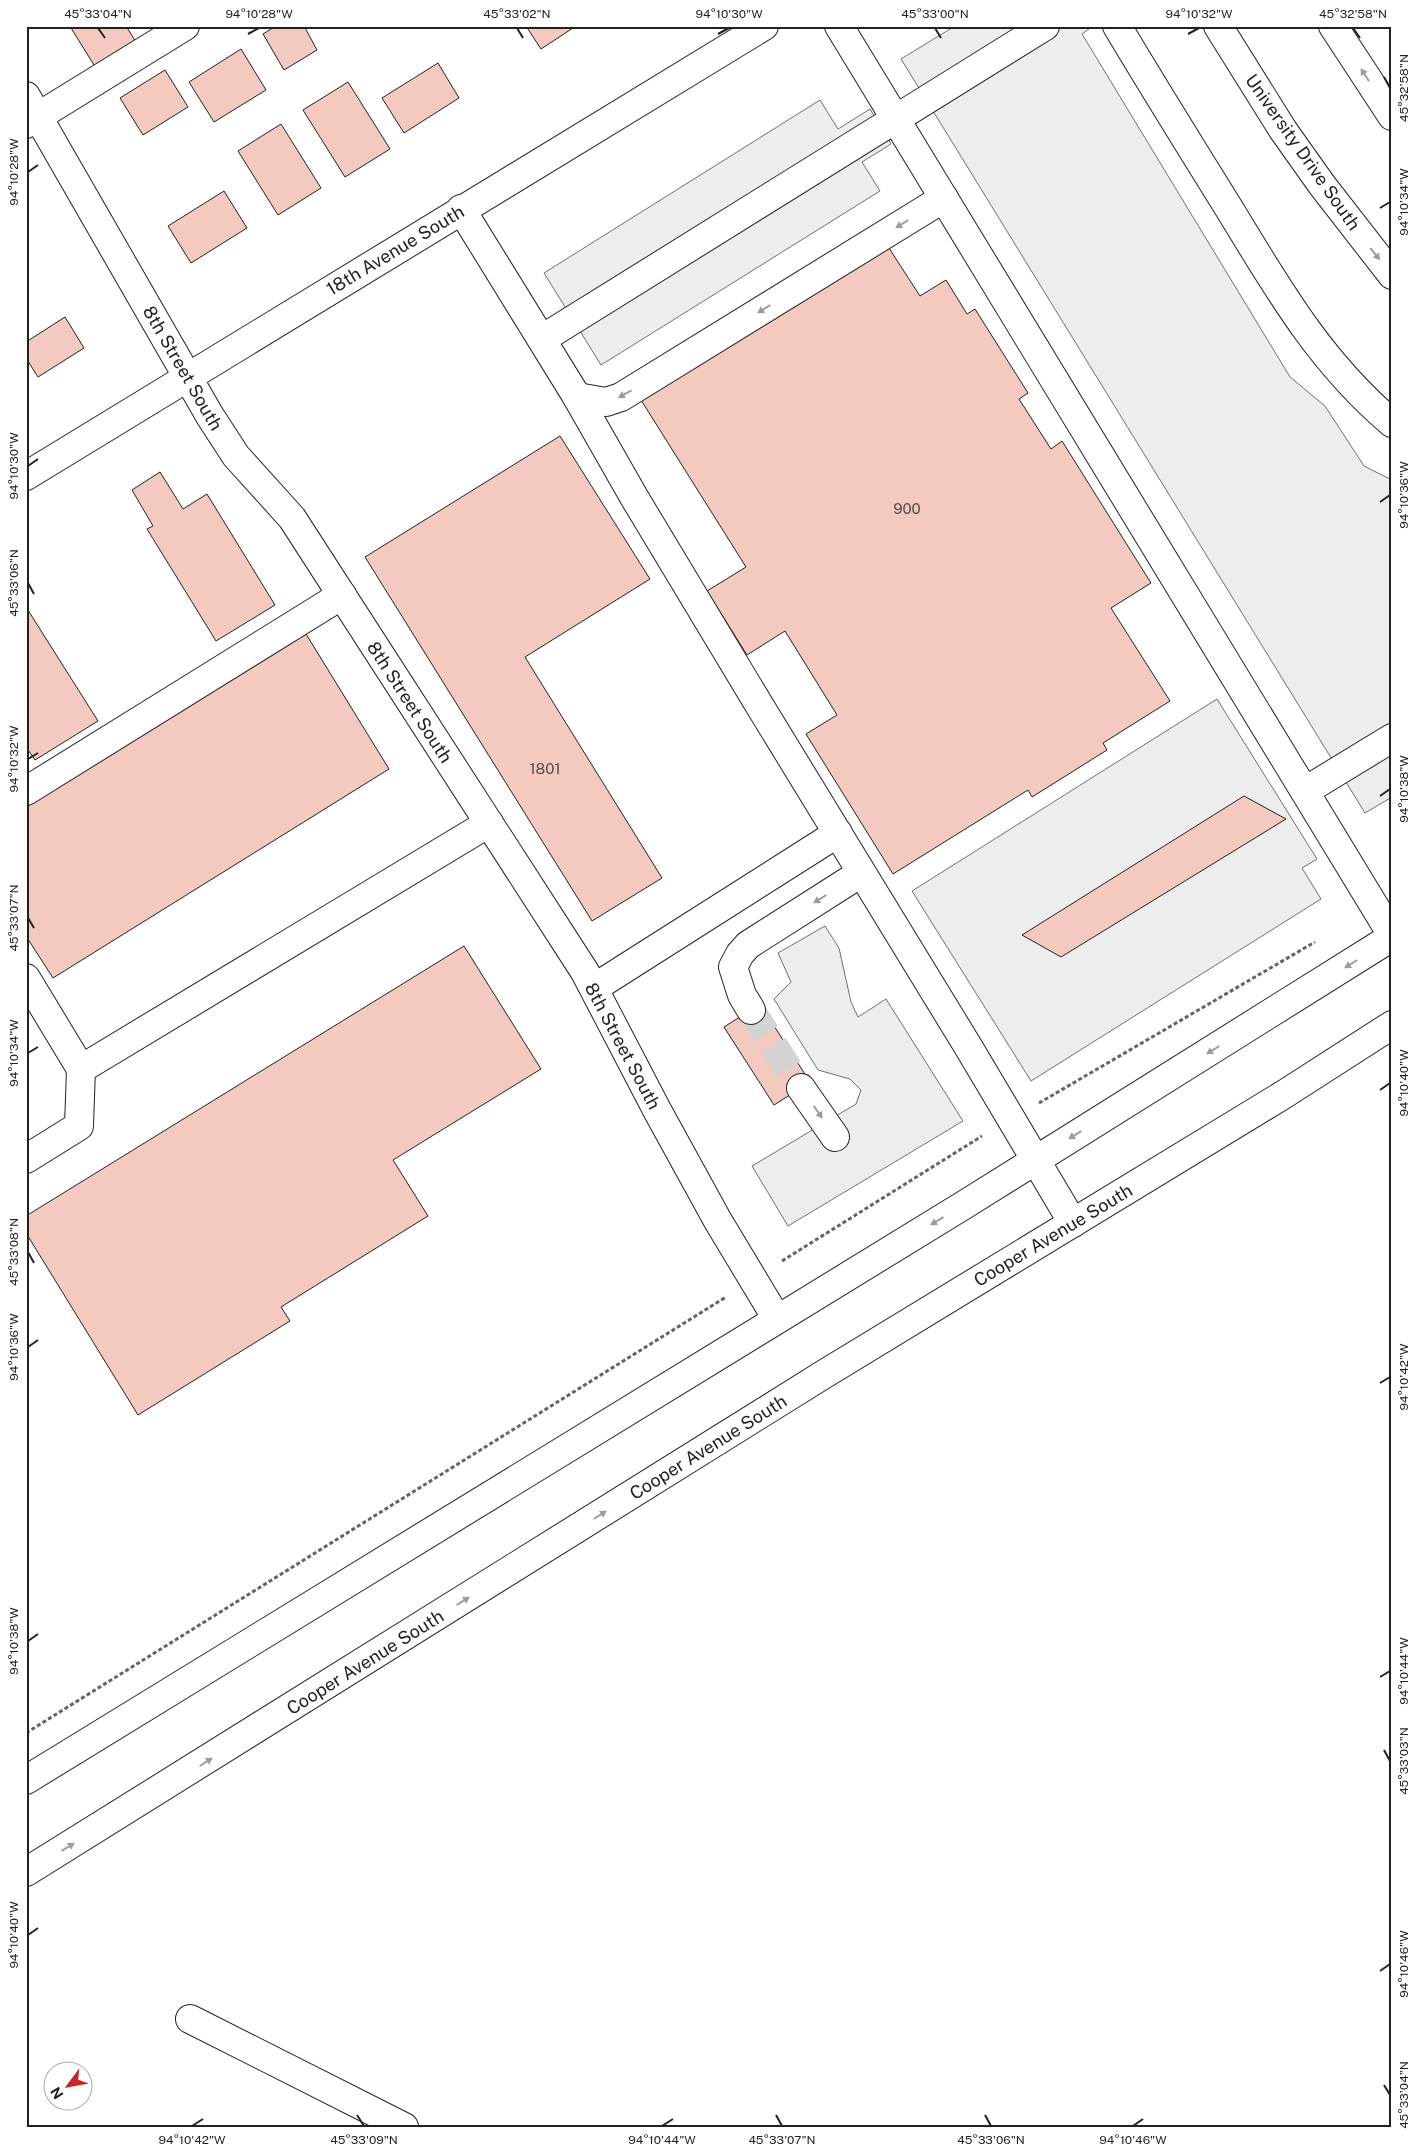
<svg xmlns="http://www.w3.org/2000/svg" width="1418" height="2153" viewBox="0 0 1418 2153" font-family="'Public Sans',sans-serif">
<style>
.parking{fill:#ededed;stroke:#6f6f6f}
.building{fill:#f3c9c0;stroke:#222}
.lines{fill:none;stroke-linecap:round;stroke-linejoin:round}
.minor-tunnel{stroke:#d3d3d3;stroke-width:28;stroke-dasharray:28 14;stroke-linecap:butt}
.minor-casing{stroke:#222;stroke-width:30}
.major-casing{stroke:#222;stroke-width:30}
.path{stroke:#646464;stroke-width:3;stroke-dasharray:4 2.5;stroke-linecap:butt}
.minor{stroke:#fff;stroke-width:28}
.major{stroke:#fff;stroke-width:28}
.oneway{fill:#9c9c9c}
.ticks{fill:none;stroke:#222;stroke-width:2}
.labels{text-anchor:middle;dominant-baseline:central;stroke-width:4;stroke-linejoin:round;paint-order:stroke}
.number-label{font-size:15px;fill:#564c4a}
.street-label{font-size:18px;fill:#222;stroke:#fff}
.neatline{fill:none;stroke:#222;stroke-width:2}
.ticks-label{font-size:12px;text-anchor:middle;fill:#222}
</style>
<rect width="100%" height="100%" fill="#fff"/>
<g class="parking">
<path d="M955 26H1089V29L1082 34 1290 377 1325 406 1364 466 1392 480V797L1365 813 901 59Z"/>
<path d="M820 100 838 129 870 109 891 144 862 162 880 191 601 365 544 273Z"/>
<path d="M1217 699 1317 859 1302 868 1321 899 1031 1081 912 891Z"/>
<path d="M825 926 839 948 851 1002 858 1017 886 999 963 1121 788 1226 752 1166 856 1104 861 1090 850 1079 818 1070 774 999 791 982 778 953Z"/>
</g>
<g class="building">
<path d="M73 26H126L139 47 99 73 71 28Z"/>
<path d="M276 26H304L317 50 284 70 263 34Z"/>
<path d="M526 26H576L541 49Z"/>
<path d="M241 49 266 90 214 122 189 82Z"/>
<path d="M438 63 459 98 404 133 382 98Z"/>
<path d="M165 70 188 107 143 135 120 98Z"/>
<path d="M348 82 390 149 345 177 303 110Z"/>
<path d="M281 124 321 188 278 215 238 151Z"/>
<path d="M224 191 247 228 191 263 168 226Z"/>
<path d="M887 245 920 296 946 280 967 314 975 309 1028 393 1019 399 1051 449 1062 441 1151 583 1111 608 1170 701 1103 743 1107 750 1032 797 1028 790 893 874 806 734 837 715 785 631 747 655 707 591 746 567 641 400Z"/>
<path d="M65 317 84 348 38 377 26 358V342Z"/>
<path d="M560 436 650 579 525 657 662 878 592 921 365 557Z"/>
<path d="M160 472 183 509 207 494 275 605 216 641 147 529 153 526 132 490Z"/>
<path d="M26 607 98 721 35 760 26 747Z"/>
<path d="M306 634 389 769 53 978 26 936V807Z"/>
<path d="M1244 796 1286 819 1061 957 1022 935Z"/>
<path d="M464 946 541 1069 393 1160 428 1216 281 1307 290 1321 138 1415 26 1233V1216Z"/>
<path d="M760 1004 810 1082 774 1105 724 1027Z"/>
</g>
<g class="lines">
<path class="minor-tunnel" d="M751 1010 801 1088"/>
<g class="minor-casing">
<g id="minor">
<path d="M839 26 1392 935"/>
<path d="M1117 26C1154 88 1192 149 1230 210 1278 289 1320 362 1392 423"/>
<path d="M26 96 210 416 236 456 292 518 585 972 657 1110 718 1221 777 1319"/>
<path d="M26 124 185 26"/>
<path d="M461 209 577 397 634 497 758 703 969 1048 1073 1223"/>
<path d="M542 339 1045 26"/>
<path d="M577 397 606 402 621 397 944 198"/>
<path d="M26 476 764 26"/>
<path d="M26 791 342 595"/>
<path d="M1305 791 1392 738"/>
<path d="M26 978 81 1069 489 823"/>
<path d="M594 988 838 833"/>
<path d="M751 1010 742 995 733 967 740 954 748 945 861 873"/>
<path d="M801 1088 835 1137"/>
<path d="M26 1159 79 1126 81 1069"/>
<path d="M190 2019 404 2127"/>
</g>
</g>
<g class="major-casing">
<g id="major">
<path d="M1218 26 1283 130 1322 185 1392 275"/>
<path d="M1333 26 1392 116"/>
<path d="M26 1780 964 1205 1392 937"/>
<path d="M26 1872 826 1373 1283 1095 1392 1025"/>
</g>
</g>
<g class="path">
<path d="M1039 1103 1315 942"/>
<path d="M782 1261 982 1136"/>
<path d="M26 1733 726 1297"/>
</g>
<use href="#minor" class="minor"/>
<use href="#major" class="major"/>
</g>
<defs><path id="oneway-solid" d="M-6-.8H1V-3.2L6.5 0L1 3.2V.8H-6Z" transform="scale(1.25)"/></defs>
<g class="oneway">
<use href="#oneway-solid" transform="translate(1365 75) rotate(-123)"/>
<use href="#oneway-solid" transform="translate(902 224) rotate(148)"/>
<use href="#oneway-solid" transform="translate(1375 254) rotate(51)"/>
<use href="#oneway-solid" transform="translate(764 309) rotate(148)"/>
<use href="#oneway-solid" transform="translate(625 394) rotate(151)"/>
<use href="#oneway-solid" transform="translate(820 899) rotate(148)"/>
<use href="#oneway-solid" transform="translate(1351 964) rotate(148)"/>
<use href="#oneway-solid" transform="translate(1213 1050) rotate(148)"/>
<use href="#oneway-solid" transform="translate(818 1112) rotate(55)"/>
<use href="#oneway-solid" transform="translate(1075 1135) rotate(148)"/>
<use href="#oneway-solid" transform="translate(937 1221) rotate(149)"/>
<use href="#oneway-solid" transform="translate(600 1515) rotate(-32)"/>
<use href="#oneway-solid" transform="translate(463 1601) rotate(-32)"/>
<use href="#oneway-solid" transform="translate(206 1762) rotate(-32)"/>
<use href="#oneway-solid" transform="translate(68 1847) rotate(-31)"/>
</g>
<path class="ticks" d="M98 28 105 38M517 28 523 38M935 28 941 38M1353 28 1360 38M248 34 259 28M718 34 729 28M1188 34 1199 28M1384 77 1390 88M28 172 38 165M1380 208 1390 202M28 466 38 459M1380 502 1390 495M28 583 34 594M28 759 38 753M1380 796 1390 789M28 918 34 928M28 1053 38 1047M1380 1090 1390 1083M28 1252 34 1263M28 1347 38 1340M1380 1383 1390 1377M28 1641 38 1634M1380 1677 1390 1671M1384 1750 1390 1761M28 1935 38 1928M1380 1971 1390 1964M1384 2085 1390 2095M357 2115 364 2126M776 2115 782 2126M985 2115 991 2126M192 2126 203 2119M662 2126 673 2119M1133 2126 1143 2119"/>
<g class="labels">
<g class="number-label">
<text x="907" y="508">900</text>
<text x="545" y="768">1801</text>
</g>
<g class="street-label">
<text transform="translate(1303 152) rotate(55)">University Drive South</text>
<text transform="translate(395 250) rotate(-31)">18th Avenue South</text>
<text transform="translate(183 368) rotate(60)">8th Street South</text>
<text transform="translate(410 702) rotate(57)">8th Street South</text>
<text transform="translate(623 1046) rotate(62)">8th Street South</text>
<text transform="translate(1053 1235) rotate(-31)">Cooper Avenue South</text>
<text transform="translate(708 1447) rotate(-32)">Cooper Avenue South</text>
<text transform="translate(365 1662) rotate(-32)">Cooper Avenue South</text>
</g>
</g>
<rect width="1418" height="2153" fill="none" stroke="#ffffff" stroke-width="55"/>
<g transform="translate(68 2086) rotate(238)"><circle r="24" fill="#ffffff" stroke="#a7a7a7"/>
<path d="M0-4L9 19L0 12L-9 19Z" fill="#c62828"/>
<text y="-8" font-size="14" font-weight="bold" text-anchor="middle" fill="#222222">N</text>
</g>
<rect x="28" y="28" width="1362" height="2098" class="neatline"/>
<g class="ticks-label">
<text x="98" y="18">45°33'04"N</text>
<text x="259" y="18">94°10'28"W</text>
<text x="517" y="18">45°33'02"N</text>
<text x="729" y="18">94°10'30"W</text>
<text x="935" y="18">45°33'00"N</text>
<text x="1199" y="18">94°10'32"W</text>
<text x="1353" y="18">45°32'58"N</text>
<text transform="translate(1404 88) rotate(-90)" y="4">45°32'58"N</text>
<text transform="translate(14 172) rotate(-90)" y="4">94°10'28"W</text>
<text transform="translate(1404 202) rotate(-90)" y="4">94°10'34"W</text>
<text transform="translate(14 466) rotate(-90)" y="4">94°10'30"W</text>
<text transform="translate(1404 495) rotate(-90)" y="4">94°10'36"W</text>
<text transform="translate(14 583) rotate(-90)" y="4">45°33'06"N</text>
<text transform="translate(14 759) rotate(-90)" y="4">94°10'32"W</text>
<text transform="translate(1404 789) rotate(-90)" y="4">94°10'38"W</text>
<text transform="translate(14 918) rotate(-90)" y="4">45°33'07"N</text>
<text transform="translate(14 1053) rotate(-90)" y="4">94°10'34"W</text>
<text transform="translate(1404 1083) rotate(-90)" y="4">94°10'40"W</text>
<text transform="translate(14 1252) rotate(-90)" y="4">45°33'08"N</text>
<text transform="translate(14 1347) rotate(-90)" y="4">94°10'36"W</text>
<text transform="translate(1404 1377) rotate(-90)" y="4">94°10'42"W</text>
<text transform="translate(14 1641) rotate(-90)" y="4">94°10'38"W</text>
<text transform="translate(1404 1671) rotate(-90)" y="4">94°10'44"W</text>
<text transform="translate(1404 1761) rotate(-90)" y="4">45°33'03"N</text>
<text transform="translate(14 1935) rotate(-90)" y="4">94°10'40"W</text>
<text transform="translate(1404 1964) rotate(-90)" y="4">94°10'46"W</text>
<text transform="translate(1404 2095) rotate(-90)" y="4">45°33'04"N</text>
<text x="192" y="2144">94°10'42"W</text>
<text x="364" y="2144">45°33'09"N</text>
<text x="662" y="2144">94°10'44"W</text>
<text x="782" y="2144">45°33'07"N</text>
<text x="991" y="2144">45°33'06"N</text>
<text x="1133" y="2144">94°10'46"W</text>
</g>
</svg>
